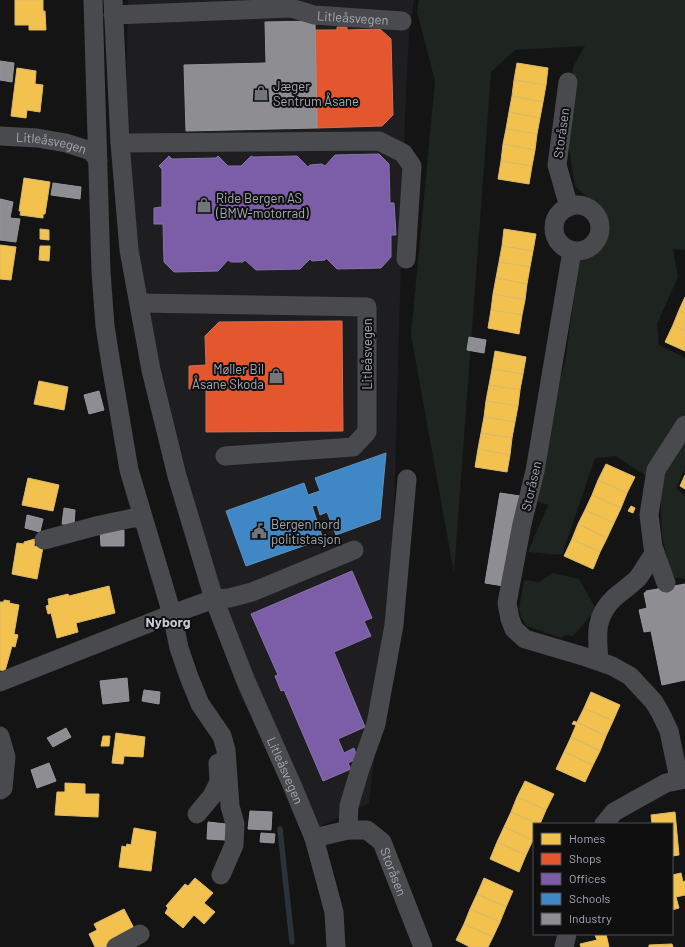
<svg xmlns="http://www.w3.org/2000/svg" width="685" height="947" viewBox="0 0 685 947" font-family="Barlow,sans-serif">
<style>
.built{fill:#1e1e20}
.green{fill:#1e241f}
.homes{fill:#f2c14e;stroke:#dbba6d}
.shops{fill:#e4572e;stroke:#d17056}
.offices{fill:#7b5ea7;stroke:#8874ab}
.schools{fill:#3f88c5;stroke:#5e92c0}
.industry{fill:#8d8d92;stroke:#94959c}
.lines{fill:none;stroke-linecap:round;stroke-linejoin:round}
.stream{stroke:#2c3239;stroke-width:5.5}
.minor{stroke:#494a4d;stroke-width:19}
.labels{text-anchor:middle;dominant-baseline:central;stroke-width:4;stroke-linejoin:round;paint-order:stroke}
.street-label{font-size:13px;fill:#a6a9b4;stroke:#0f0f10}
.poi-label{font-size:13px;fill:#a6a9b4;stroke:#0f0f10;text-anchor:start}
.neighbourhood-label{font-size:14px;font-weight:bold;fill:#c7c9d1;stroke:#0f0f10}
</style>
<rect width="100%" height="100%" fill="#141415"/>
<path class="built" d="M128 0H414L409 33 405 118 391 617 369 803 311 831 239 693 168 469 124 218Z"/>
<g class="green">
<path d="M419 0H685V250L673 249 678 277 657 324 659 345 685 358V416L647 476 615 456 595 458 562 555 528 552 548 505 533 500 549 419 565 362 574 297 577 256 599 245 607 224 592 201 575 186 568 142 573 67 585 46 515 50 491 72 454 573 411 335 435 81 417 12Z"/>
<path d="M685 438V469L676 488 685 496V579L671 577 662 535 660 478Z"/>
<path d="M552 573 579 579 596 609 573 636 566 635 561 638 527 626 521 617 519 609 524 580 539 582Z"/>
</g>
<g class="homes">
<path d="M15 0H43V11H45L46 30H29V25H15Z"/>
<path d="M517 63 548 68 546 85 514 80Z"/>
<path d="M17 68 36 71 35 84 43 85 40 112 27 110 26 118 11 116Z"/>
<path d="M514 80 546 85 543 102 512 96Z"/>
<path d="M512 96 543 102 540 118 509 112Z"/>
<path d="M509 112 540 118 537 134 506 129Z"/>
<path d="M506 129 537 134 535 150 503 144Z"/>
<path d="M503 144 535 150 532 166 501 161Z"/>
<path d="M501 161 532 166 529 184 498 179Z"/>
<path d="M24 178 50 182 45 214H43V218L20 215 21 211H19Z"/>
<path d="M40 229 49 230V240L40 239Z"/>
<path d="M504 229 536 234 533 251 502 246Z"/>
<path d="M0 245 16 247 11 280 0 279Z"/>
<path d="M40 246H50L49 261 39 260Z"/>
<path d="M502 246 533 251 530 267 499 262Z"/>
<path d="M499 262 530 267 527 284 496 278Z"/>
<path d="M496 278 527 284 525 300 493 294Z"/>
<path d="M493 294 525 300 522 315 491 310Z"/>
<path d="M685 297V313L679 310Z"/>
<path d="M491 310 522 315 519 334 488 328Z"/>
<path d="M679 310 685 313V331L673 325Z"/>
<path d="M673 325 685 331V351L665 342Z"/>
<path d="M495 351 526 357 523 374 492 369Z"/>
<path d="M492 369 523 374 520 390 489 385Z"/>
<path d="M39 381 68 387 64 410 34 404Z"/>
<path d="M489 385 520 390 518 406 486 401Z"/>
<path d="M486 401 518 406 515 422 484 417Z"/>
<path d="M484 417 515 422 512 438 481 433Z"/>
<path d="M481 433 512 438 510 455 478 449Z"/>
<path d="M478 449 510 455 507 472 475 467Z"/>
<path d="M606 464 635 477 627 493 598 480Z"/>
<path d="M685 475V489L680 486Z"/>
<path d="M28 478 59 485 53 511 22 505Z"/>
<path d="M598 480 627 493 621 508 592 495Z"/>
<path d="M592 495 621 508 614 523 585 510Z"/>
<path d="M631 506 635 508 633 513 628 511Z"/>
<path d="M585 510 614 523 607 538 578 524Z"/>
<path d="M578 524 607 538 600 552 572 539Z"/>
<path d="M35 539 34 546 43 547 37 579 12 574 17 543 24 544V542Z"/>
<path d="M572 539 600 552 593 569 564 556Z"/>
<path d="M109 586 115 613 76 623 78 632 57 638 51 613 48 614 46 606 49 605 48 599 68 594 69 596Z"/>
<path d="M4 600 10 601 9 603 19 605 14 634 18 635 15 647 12 646 5 671 0 670V602H4Z"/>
<path d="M591 692 620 705 613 721 584 708Z"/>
<path d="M584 708 613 721 606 736 577 722Z"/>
<path d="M574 721 606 736 600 751 571 737 576 725 572 724Z"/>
<path d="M116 733 145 737 143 757 124 756 123 764 112 763Z"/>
<path d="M103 736H110L109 746H101Z"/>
<path d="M571 737 600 751 593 765 564 752Z"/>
<path d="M564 752 593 765 585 782 556 769Z"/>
<path d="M525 781 554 794 546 810 517 797Z"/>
<path d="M65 783 85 784V794H99L98 817 55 815 57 792H65Z"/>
<path d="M517 797 546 810 540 824H538L511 812Z"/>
<path d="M511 812 538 824H534L533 840 504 827Z"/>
<path d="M675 812 679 855 672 856V824H652L651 815Z"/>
<path d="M504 827 533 840 526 855 497 842Z"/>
<path d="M134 828 156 832 151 871 119 867 122 846 126 847 127 844 131 845Z"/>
<path d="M497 842 526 855 519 872 490 859Z"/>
<path d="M681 873 683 882 685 881V895L676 897 679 908 672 910V875Z"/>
<path d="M195 878 213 893 204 903 215 912 204 924 194 915 183 928 165 913 168 908 166 906 185 884 188 886Z"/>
<path d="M484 878 513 891 506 907 477 894Z"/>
<path d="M477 894 506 907 500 922 470 909Z"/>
<path d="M124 909 136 932 106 947H95L89 934 97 930 94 924Z"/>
<path d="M470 909 500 922 493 937 464 924Z"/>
<path d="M464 924 493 937 488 947H470L456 940Z"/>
<path d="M600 934H606L609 947H581L580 944 597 940 595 935Z"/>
<path d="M672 944 673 947H649V945Z"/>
</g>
<g class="shops">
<path d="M337 27H347V30L380 29 391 39 393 115 382 126 317 128 315 30H337Z"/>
<path d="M342 321 343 431 206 432V388L189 389V366L206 365 205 336 219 322Z"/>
</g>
<g class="offices">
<path d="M379 154 389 164 390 203H394L396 235H391V257L381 268 337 269 326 258 325 260 312 261 310 259 300 269 256 270 245 260 243 262H231L228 260 218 271 174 272 164 262 163 224H154V208L162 207V169L159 166 169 156 172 159 216 158 218 156 228 166H241L251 156 253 157 297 156 308 167 310 165 322 164 325 166 335 155Z"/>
<path d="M352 571 372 618 364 621 371 636 334 652 365 727 338 739 344 753 354 748 356 754 354 760 348 763 351 769 323 781 284 690 281 691 275 676 278 675 251 614Z"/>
</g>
<path class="schools" d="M386 453 380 519 336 535 327 512 320 515 317 505 312 506 323 539 246 566 226 511 304 483 308 495 320 491 315 478Z"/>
<g class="industry">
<path d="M315 21 317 128 186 131 184 65 266 63 265 22Z"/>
<path d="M0 61 14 63 12 82 0 80Z"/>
<path d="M53 183 81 187 80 199 51 195Z"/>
<path d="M0 199 13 202 10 218 20 219 16 242 0 240Z"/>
<path d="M469 337 486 340 484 353 467 350Z"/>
<path d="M99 391 104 410 89 414 84 395Z"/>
<path d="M500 493 520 496 504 586 485 583Z"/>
<path d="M64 508 75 510 74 525 62 524Z"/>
<path d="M27 515 43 519 40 532 25 528Z"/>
<path d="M100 530H124V546H101Z"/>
<path d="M685 584V679L662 683 646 591Z"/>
<path d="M685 585V680L662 685 651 631 644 632 639 610 647 608 644 593Z"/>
<path d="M127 678 129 701 103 704 100 681Z"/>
<path d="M144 690 160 692 159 704 142 701Z"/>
<path d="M66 728 71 737 53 747 47 738Z"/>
<path d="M49 763 56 781 37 788 31 770Z"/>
<path d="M250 811 272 812 271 830 248 829Z"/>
<path d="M208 822 226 824 225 840 207 839Z"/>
<path d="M261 833 275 834 274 843 260 842Z"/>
</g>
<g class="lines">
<path class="stream" d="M280 829 292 942"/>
<g class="minor">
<path d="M93 0 101 272 105 326 111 364 129 470 172 614 179 648 189 677 200 704 222 736 226 750 230 806 235 824 234 845 221 875"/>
<path id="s1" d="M113 0 120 143 129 250 151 370 177 476 214 599 245 679 292 785 314 838 334 912 336 947"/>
<path id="s2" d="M113 15 291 8 314 15 402 21"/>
<path d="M568 82 557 165 569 207"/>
<path id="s3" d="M0 136 37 138 66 143 91 151 98 160"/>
<path d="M120 143 379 141 403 153 412 166 406 259"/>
<circle cx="577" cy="228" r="23"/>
<path d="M572 251 535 471 522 524 507 603 510 619 514 629 525 639 586 657 612 666 630 676 654 702 661 714 669 731 679 779"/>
<path d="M139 303 367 307V432L353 447 225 456"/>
<path d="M44 540 100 525 133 518H143"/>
<path d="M666 583 653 547 649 515 656 470 685 425"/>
<path d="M599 661C597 636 594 617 614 598 622 591 631 585 638 578 644 570 649 560 655 552"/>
<path d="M0 682 172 614 214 599 229 598 252 592 354 550"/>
<path d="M0 736 6 757 3 788 0 790"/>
<path d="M197 814 212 796 219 782 218 763"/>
<path d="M604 824 614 812 639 798 666 783 685 779"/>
<path d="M348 830 349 806 360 769 376 724 394 625 407 479"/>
<path id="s4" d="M314 838 348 830H367L382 842 423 947"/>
<path d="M116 947 140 934"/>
<path d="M564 947 567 934"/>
</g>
</g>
<defs>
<g id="shop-bare" transform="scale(1.2)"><path d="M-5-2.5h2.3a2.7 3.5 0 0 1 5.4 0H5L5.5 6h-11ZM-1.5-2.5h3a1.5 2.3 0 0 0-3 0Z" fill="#73757c" stroke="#0f0f10" stroke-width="2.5" paint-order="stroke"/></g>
<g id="civic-bare" transform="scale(1.2)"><path d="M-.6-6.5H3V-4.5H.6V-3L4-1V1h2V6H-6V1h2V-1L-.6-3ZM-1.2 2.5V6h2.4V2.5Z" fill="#73757c" stroke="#0f0f10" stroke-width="2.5" paint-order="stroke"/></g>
</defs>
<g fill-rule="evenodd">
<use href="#shop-bare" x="261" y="93"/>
<use href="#shop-bare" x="204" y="205"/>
<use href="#shop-bare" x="276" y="376"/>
<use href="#civic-bare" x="259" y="531"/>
</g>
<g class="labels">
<g class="street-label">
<text stroke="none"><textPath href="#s2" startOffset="241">Litleåsvegen</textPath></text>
<text transform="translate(561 133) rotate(-82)">Storåsen</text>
<text stroke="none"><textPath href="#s3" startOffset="52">Litleåsvegen</textPath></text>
<text transform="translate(367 354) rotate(-90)">Litleåsvegen</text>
<text transform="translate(531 486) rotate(-77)">Storåsen</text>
<text stroke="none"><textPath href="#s1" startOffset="796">Litleåsvegen</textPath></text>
<text stroke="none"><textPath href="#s4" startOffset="105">Storåsen</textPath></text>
</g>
<g class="poi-label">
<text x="273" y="86">Jæger<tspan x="273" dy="15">Sentrum Åsane</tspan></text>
<text x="216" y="198">Ride Bergen AS<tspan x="216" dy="15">(BMW-motorrad)</tspan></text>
<text x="264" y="369" text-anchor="end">Møller Bil<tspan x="264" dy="15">Åsane Skoda</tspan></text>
<text x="271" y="524">Bergen nord<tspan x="271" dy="15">politistasjon</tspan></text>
</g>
<g class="neighbourhood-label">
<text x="168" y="621">Nyborg</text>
</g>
</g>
<rect x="533" y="823" width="140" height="112" fill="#0f0f10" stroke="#4b4d52"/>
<rect x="541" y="833" width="20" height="12" fill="#f2c14e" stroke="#4b4d52"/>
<text x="569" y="843" font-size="12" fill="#a6a9b4">Homes</text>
<rect x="541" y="853" width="20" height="12" fill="#e4572e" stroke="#4b4d52"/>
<text x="569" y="863" font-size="12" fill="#a6a9b4">Shops</text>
<rect x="541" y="873" width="20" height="12" fill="#7b5ea7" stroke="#4b4d52"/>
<text x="569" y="883" font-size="12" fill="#a6a9b4">Offices</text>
<rect x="541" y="893" width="20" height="12" fill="#3f88c5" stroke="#4b4d52"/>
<text x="569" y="903" font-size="12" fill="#a6a9b4">Schools</text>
<rect x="541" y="913" width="20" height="12" fill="#8d8d92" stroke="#4b4d52"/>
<text x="569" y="923" font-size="12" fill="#a6a9b4">Industry</text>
</svg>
